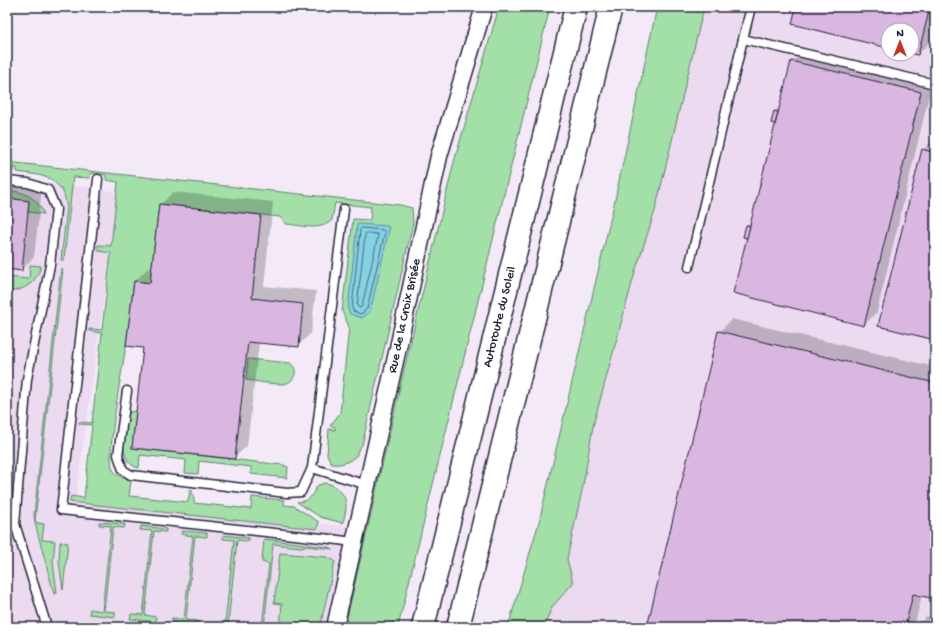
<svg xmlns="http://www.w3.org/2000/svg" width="942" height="634" viewBox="0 0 942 634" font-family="'Gochi Hand',sans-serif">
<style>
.built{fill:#ecdaf0;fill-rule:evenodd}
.green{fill:#a2e0a8;stroke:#628172}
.water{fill:#84d2e3;stroke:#5d8ca0}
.shadow{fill:#0003}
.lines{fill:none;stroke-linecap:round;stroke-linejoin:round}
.shore{stroke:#49687e;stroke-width:1}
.building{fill:#dab7e1;stroke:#22223b}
.service-casing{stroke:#22223b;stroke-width:11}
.minor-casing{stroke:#22223b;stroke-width:19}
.motorway-casing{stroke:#22223b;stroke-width:25}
.service{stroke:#fff;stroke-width:8}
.minor{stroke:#fff;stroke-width:16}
.motorway{stroke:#fff;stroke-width:22}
.labels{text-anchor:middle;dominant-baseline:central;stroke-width:3.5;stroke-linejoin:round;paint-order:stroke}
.street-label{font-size:13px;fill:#22223b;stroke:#fff}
</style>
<rect width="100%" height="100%" fill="#f4e9f6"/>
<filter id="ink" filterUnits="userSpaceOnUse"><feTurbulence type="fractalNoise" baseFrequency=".025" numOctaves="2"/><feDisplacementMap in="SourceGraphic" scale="8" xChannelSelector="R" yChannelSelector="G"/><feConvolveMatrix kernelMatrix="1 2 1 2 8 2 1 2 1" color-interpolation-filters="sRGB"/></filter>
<g filter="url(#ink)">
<g class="built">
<path d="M673 7H935V627H529ZM888 30H912V54H888Z"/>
<path d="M7 177 119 192 75 503 417 532 392 627H7Z"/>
</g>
<g class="green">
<path d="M499 7H550L398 627H345L402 378 454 162Z"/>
<path d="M657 7H704L655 211 635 272 593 426 583 486 567 559 573 583 552 607 544 627H508L539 522 614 204Z"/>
<path d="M7 162 400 205 412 208 413 223 411 232 362 445 357 452V455C349 462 343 465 332 464L327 455 329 429 335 430V427L330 426 340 413 349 327 342 311 353 219 370 220 371 207 335 203 332 220C320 232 301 225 286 224L280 217 159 204 150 283 134 281C131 303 129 324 126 345 123 367 105 455 113 470 117 476 124 478 131 481L129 496 188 502 190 490H192V494L194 495V503L251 509 252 497 284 500V505L294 506 319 522 317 529 70 502 71 496 84 498 92 425 79 424V422L92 423 102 333 89 331V329L102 330 111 253 98 251V245L111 246 118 182 106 180V175L91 173 90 178 73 177 64 260H61L67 207 64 194 61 188 51 179 39 175 17 172V168L14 167 13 171H7Z"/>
<path d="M7 190C24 192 37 197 44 214L28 212 29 201 7 198Z"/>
<path d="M30 265 41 266C37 282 24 292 7 291V277L29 279Z"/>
<path d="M61 268 63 269 35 520 37 523 44 524 42 540 55 541 53 562 57 593 54 594 35 523 34 515Z"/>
<path d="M248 359 290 363C294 366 296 369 295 374 294 378 291 382 287 383 281 386 254 381 246 380Z"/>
<path d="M136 411 132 448 283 465 288 467 287 478 251 474V467L199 461 198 474 185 473 186 460 140 455 139 468C117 463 124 432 128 416L130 412Z"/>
<path d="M325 483C336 484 347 495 346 507 346 512 344 518 343 523L320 517 297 502C312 501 311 496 318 485Z"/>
<path d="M99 522 125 524 124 528 113 527 104 611 115 612V617L89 614 90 609 102 611 111 526 99 525Z"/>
<path d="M141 526 166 529V532L154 531 145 615 156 617V622L130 619 131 614 143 615 152 531 140 530Z"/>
<path d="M182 531 207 533V537L195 536 186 620 198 621 197 626 172 623V618L184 619 193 536 181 534Z"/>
<path d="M223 535 249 538 248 541 237 540 228 624 239 626V627H213L214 623 225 624 234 540 223 539Z"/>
<path d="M264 539 328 547 333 549 305 546 301 547 273 544 264 627H262L269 564 262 562Z"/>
<path d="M60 542 68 543 63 590 59 562Z"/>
<path d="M280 553 327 557 335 561 320 627H280L282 604 274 603Z"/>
</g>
<path class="water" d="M359 224 388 226 389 230 370 312 362 318 350 314 348 309 357 225Z"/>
<g class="shadow">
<path d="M797 7H935V25L931 41 918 54 912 53V30H888V47Z"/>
<path d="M805 49 933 79 877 312 864 325 748 238 746 225 750 222 752 223 777 124 772 122 775 111 778 108 780 109 792 62Z"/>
<path d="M935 138V339L923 150Z"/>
<path d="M7 184 42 188 34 257 21 270 7 268Z"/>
<path d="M173 192 273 202 264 286 316 291 311 333 298 346 259 342 247 446 234 458 144 347 135 281 148 268 153 269 160 205Z"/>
<path d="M732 319 935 367V598L922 595 914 627H648L719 332Z"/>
<path d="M927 616 935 618V627H919L920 623Z"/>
</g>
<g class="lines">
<g class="shore">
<path d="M362 228 383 230 385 232 367 309 361 314 353 311 352 308 360 230Z"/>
<path d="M367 233 377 234 378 236 362 306 360 308 357 306 365 235Z"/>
</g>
</g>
<g class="building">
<path d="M796 7H930L918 55 912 54V30H888V48L792 24Z"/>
<path d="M791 61 921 92 864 326 733 293Z"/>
<path d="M774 111 778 112 775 124 771 123Z"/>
<path d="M922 149 935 153V340L878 326Z"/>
<path d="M7 198 29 201 22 271 7 269Z"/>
<path d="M159 204 261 215 252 298 303 304 299 347 248 342 235 459 132 448 143 348 126 346 134 281 150 283Z"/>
<path d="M746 225 750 226 747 238 743 237Z"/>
<path d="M718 331 935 383V599L913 594 905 627H647Z"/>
<path d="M919 622 935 626V627H918Z"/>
</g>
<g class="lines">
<g class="service-casing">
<g id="service">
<path d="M751 7 743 39 935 84"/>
<path d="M98 179 61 510 331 539 353 542"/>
<path d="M7 181 28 183 48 190 56 209 50 265 27 379 15 524 47 627"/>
<path d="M344 209 312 468 367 485"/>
<path d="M689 267 743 39"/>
<path d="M127 391 118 455 123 470 131 475 287 493 301 492 312 468"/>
</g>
</g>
<g class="minor-casing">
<path id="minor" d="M335 627 398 348 439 156 484 7"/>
</g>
<g class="motorway-casing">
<g id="motorway">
<path d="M423 627 576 7"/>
<path d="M458 627 611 7"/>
</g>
</g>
<use href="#service" class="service"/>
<use href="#minor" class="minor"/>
<use href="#motorway" class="motorway"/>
</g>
</g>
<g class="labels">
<g class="street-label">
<text transform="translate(405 316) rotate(-78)">Rue de la Croix Brisée</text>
<text transform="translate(500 317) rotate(-76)">Autoroute du Soleil</text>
</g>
</g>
<rect width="942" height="634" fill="none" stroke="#fff" stroke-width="24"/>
<rect x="12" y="12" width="918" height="610" fill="none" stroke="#22223b" stroke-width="1.5" filter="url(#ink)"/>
<g transform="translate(900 42)"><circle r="19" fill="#ffffff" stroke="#a7a7b1"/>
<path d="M0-3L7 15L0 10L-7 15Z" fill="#c8321e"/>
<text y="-6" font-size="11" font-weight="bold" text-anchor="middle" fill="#22223b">N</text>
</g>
</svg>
